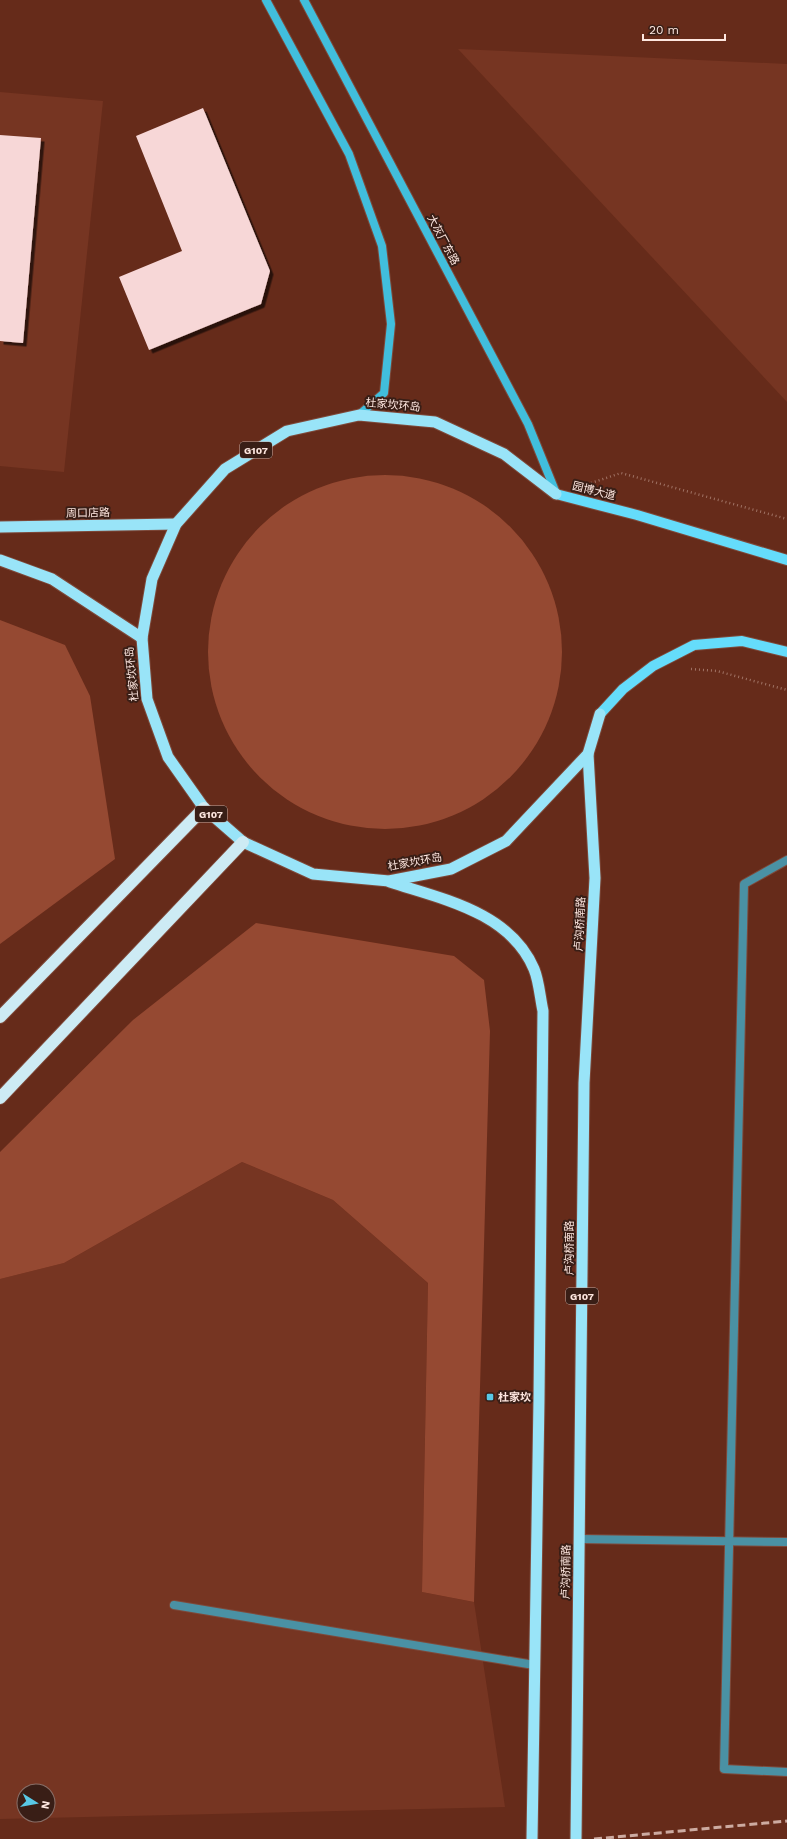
<svg xmlns="http://www.w3.org/2000/svg" width="787" height="1839" viewBox="0 0 787 1839" font-family="'Work Sans','Noto Sans SC',sans-serif">
<style>
.built{fill:#763522;fill-rule:evenodd}
.green{fill:#954932}
.building{fill:#f7d7d7;filter:url(#shadow)}
.lines{fill:none;stroke-linecap:round;stroke-linejoin:round}
.service-casing{stroke:#7e493a;stroke-width:10}
.secondary-casing{stroke:#7e493a;stroke-width:10}
.primary-casing{stroke:#7e493a;stroke-width:12}
.trunk-casing{stroke:#7e493a;stroke-width:13}
.motorway-casing{stroke:#7e493a;stroke-width:14}
.path{stroke:#a07365;stroke-width:2.5;stroke-dasharray:1 3;stroke-linecap:butt}
.service{stroke:#4a91a4;stroke-width:8}
.secondary{stroke:#41bedc;stroke-width:8}
.primary{stroke:#65dcfb;stroke-width:10}
.trunk{stroke:#99e4f8;stroke-width:11}
.motorway{stroke:#cdebf4;stroke-width:12}
.rail{stroke:#cdaba1;stroke-width:3;stroke-dasharray:8 4;stroke-linecap:butt}
.poi-dot{fill:#59c8e5;stroke:#391e16;stroke-width:1.5}
.labels{text-anchor:middle;dominant-baseline:central;stroke-width:4;stroke-linejoin:round;paint-order:stroke}
.shield{fill:#391e16;stroke:#c3aba3;stroke-width:1}
.shield-label{font-size:10px;font-weight:bold;fill:#fee7e0}
.street-label{font-size:11px;fill:#fee7e0;stroke:#391e16}
.poi-label{font-size:11px;font-weight:bold;fill:#fee7e0;stroke:#391e16;text-anchor:start}
</style>
<defs>
<filter id="shadow"><feDropShadow dx="3.5" dy="3.5" stdDeviation="0" flood-color="#0009"/></filter>
</defs>
<rect width="100%" height="100%" fill="#662b1a"/>
<g class="built">
<path d="M458 49 787 64V402Z"/>
<path d="M0 92 103 101 64 472 0 466Z"/>
<path d="M242 1162 333 1200 428 1283 422 1592 474 1602 505 1807 0 1819V1279L64 1263ZM24 1791H48V1815H24Z"/>
</g>
<g class="green">
<circle cx="385" cy="652" r="177"/>
<path d="M0 620 65 645 90 696 115 859 0 944Z"/>
<path d="M256 923 454 956 484 980 490 1031 474 1602 422 1592 428 1283 333 1200 242 1162 64 1263 0 1279V1152L133 1020Z"/>
</g>
<g class="building">
<path d="M203 108 270 271 261 304 149 350 119 277 182 251 136 136Z"/>
<path d="M0 135 41 138 23 343 0 341Z"/>
</g>
<g class="lines">
<g class="service-casing">
<g id="service">
<path d="M787 860 744 884 724 1769 787 1772"/>
<path d="M579 1539 787 1542"/>
<path d="M174 1605 534 1665"/>
</g>
</g>
<g class="secondary-casing">
<g id="secondary">
<path d="M266 0 349 154 382 246 391 324 384 393 359 415"/>
<path d="M304 0 528 424 556 493"/>
</g>
</g>
<g class="primary-casing">
<g id="primary">
<path d="M556 494 637 515 787 560"/>
<path d="M600 714 623 689 653 666 694 645 742 641 787 652"/>
</g>
</g>
<g class="trunk-casing">
<g id="trunk">
<path d="M556 494 504 454 435 422 359 415 287 431 225 469 176 524 152 579 142 638 147 699 168 757 204 808 243 842 313 874 389 881 451 869 506 841 588 754 600 714"/>
<path d="M0 527 176 524"/>
<path d="M0 560 52 579 142 638"/>
<path d="M390 882C442 899 510 912 534 969 539 981 540 997 543 1011L539 1399 532 1839"/>
<path d="M576 1839 584 1083 595 878 588 754"/>
</g>
</g>
<g class="motorway-casing">
<g id="motorway">
<path d="M0 1017 204 808"/>
<path d="M0 1098 243 842"/>
</g>
</g>
<g class="path">
<path d="M591 483 621 473 787 519"/>
<path d="M691 669 717 671 787 690"/>
</g>
<use href="#service" class="service"/>
<use href="#secondary" class="secondary"/>
<use href="#primary" class="primary"/>
<use href="#trunk" class="trunk"/>
<use href="#motorway" class="motorway"/>
<path class="rail" d="M594 1839 787 1821"/>
</g>
<rect class="poi-dot" x="486" y="1393" width="8" height="8" rx="2"/>
<g class="labels">
<g class="shield">
<rect x="240" y="442" width="32" height="16" rx="3"/>
<rect x="195" y="806" width="32" height="16" rx="3"/>
<rect x="566" y="1288" width="32" height="16" rx="3"/>
</g>
<g class="shield-label">
<text x="256" y="450">G107</text>
<text x="211" y="814">G107</text>
<text x="582" y="1296">G107</text>
</g>
<g class="street-label">
<text transform="translate(443 240) rotate(62)">大灰厂东路</text>
<text transform="translate(393 405) rotate(5)">杜家坎环岛</text>
<text transform="translate(594 491) rotate(14)">园博大道</text>
<text transform="translate(88 513) rotate(-1)">周口店路</text>
<text transform="translate(132 674) rotate(-96)">杜家坎环岛</text>
<text transform="translate(415 862) rotate(-10)">杜家坎环岛</text>
<text transform="translate(580 924) rotate(-87)">卢沟桥南路</text>
<text transform="translate(569 1248) rotate(-90)">卢沟桥南路</text>
<text transform="translate(566 1572) rotate(-89)">卢沟桥南路</text>
</g>
<g class="poi-label">
<text x="498" y="1397">杜家坎</text>
</g>
</g>
<g transform="translate(36 1803) rotate(101)"><circle r="19" fill="#391e16" stroke="#886e67"/>
<path d="M0-3L7 15L0 10L-7 15Z" fill="#59c8e5"/>
<text y="-6" font-size="11" font-weight="bold" text-anchor="middle" fill="#fee7e0">N</text>
</g>
<path d="M643 34v6h82v-6" fill="none" stroke="#fee7e0" stroke-width="2"/>
<text x="649" y="34" font-size="12" fill="#fee7e0" stroke="#391e16" stroke-width="3" paint-order="stroke">20 m</text>
</svg>
